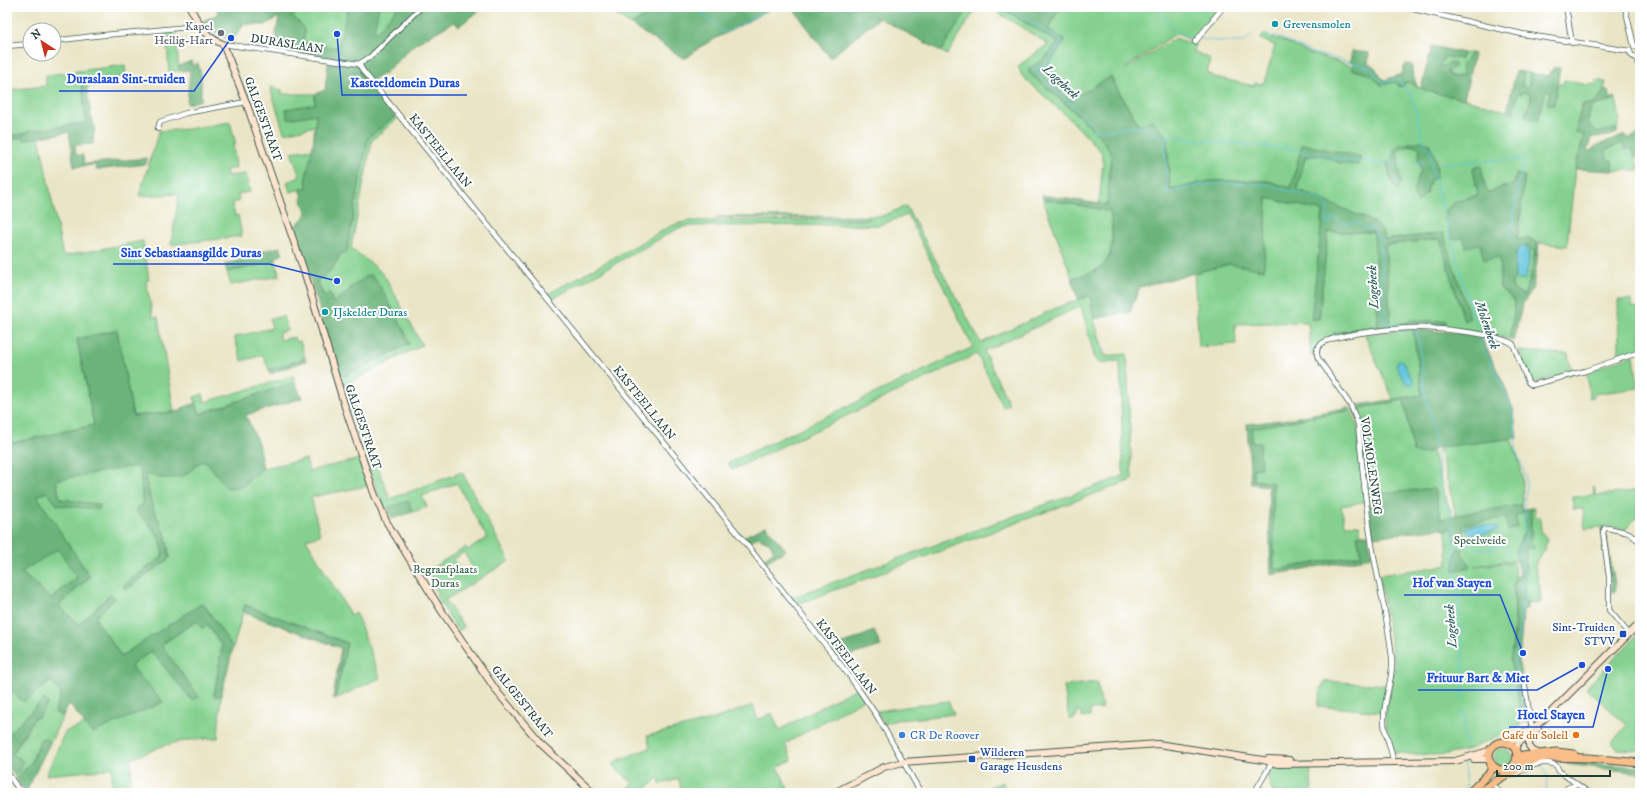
<svg xmlns="http://www.w3.org/2000/svg" width="1647" height="800" viewBox="0 0 1647 800" font-family="'IM FELL DW Pica',serif">
<style>
.green{fill:#84d18f;stroke:#528762;fill-rule:evenodd}
.forest{fill:#6bb37a;stroke:#457857;fill-rule:evenodd}
.water{fill:#60c6de;stroke:#408289}
.lines{fill:none;stroke-linecap:round;stroke-linejoin:round}
.stream{stroke:#60c6de;stroke-width:1}
.street-casing{stroke:#3d564a;stroke-width:6}
.secondary-casing{stroke:#3d564a;stroke-width:8}
.primary-casing{stroke:#3d564a;stroke-width:9}
.street{stroke:#fff;stroke-width:4.5}
.secondary{stroke:#fde5d0;stroke-width:6}
.primary{stroke:#f9bd89;stroke-width:7}
.culture-dot{fill:#0f9aa8;stroke:#fff;stroke-width:1.5}
.worship-dot{fill:#6b7280;stroke:#fff;stroke-width:1.5}
.transit-dot{fill:#1a4fb4;stroke:#fff;stroke-width:1.5}
.shop-dot{fill:#3f7fe0;stroke:#fff;stroke-width:1.5}
.food-dot{fill:#e8710a;stroke:#fff;stroke-width:1.5}
.labels{text-anchor:middle;dominant-baseline:central;stroke-width:4;stroke-linejoin:round;paint-order:stroke}
.culture-label{font-size:12px;fill:#0d838f;stroke:#fff;text-anchor:start}
.worship-label{font-size:12px;fill:#5b616d;stroke:#fff;text-anchor:end}
.street-label{font-size:12px;fill:#1f3d34;stroke:#fff}
.park-label{font-size:12px;fill:#38624b;stroke:#fff}
.transit-label{font-size:12px;fill:#164399;stroke:#fff;text-anchor:end}
.shop-label{font-size:12px;fill:#366cbe;stroke:#fff;text-anchor:start}
.food-label{font-size:12px;fill:#c56008;stroke:#fff;text-anchor:end}
.water-label{font-size:13px;font-style:italic;fill:#2f5f5e;stroke:#fff}
.leader{fill:none;stroke:#1d4ed8;stroke-width:1.5}
.callout-dot{fill:#1d4ed8;stroke:#fff;stroke-width:1.5}
.callout-label{font-size:13px;text-anchor:middle;font-weight:bold;fill:#1d4ed8;stroke:#fff;stroke-width:4;stroke-linejoin:round;paint-order:stroke}
</style>
<rect width="100%" height="100%" fill="#fff"/>
<filter id="ink" filterUnits="userSpaceOnUse"><feTurbulence type="fractalNoise" baseFrequency=".025" numOctaves="2"/><feDisplacementMap in="SourceGraphic" scale="8" xChannelSelector="R" yChannelSelector="G"/><feConvolveMatrix kernelMatrix="1 2 1 2 8 2 1 2 1" color-interpolation-filters="sRGB"/></filter>
<filter id="wash" filterUnits="userSpaceOnUse"><feTurbulence type="fractalNoise" baseFrequency=".012" numOctaves="4" result="noise"/><feDisplacementMap in="SourceGraphic" scale="16" xChannelSelector="R" yChannelSelector="G"/><feGaussianBlur stdDeviation="0.9" result="paint"/><feColorMatrix in="noise" values="0 0 0 0 0 0 0 0 0 0 0 0 0 0 0 0 0 1.4 0 .05"/><feComposite in="paint" operator="in"/></filter>
<g filter="url(#wash)">
<rect width="100%" height="100%" fill="#eae5c6"/>
<g class="green">
<path d="M216 7H416L366 56 292 52 280 15 265 25 244 24 230 43C226 38 221 34 215 30 210 27 206 27 202 21L219 14Z"/>
<path d="M604 7H661L631 25Z"/>
<path d="M969 7H977L947 55 941 51Z"/>
<path d="M989 7H1000L1058 43 1044 59 1029 69V73C1045 87 1107 136 1111 154L1107 205 1099 204 1103 161 1102 153 1071 120 1022 76 1018 66 1048 44Z"/>
<path d="M1060 7H1221L1194 40 1188 39 1177 33 1125 68 1126 69 1175 38 1196 45 1194 50 1195 52 1210 59 1207 73 1215 77 1254 86 1255 83 1260 84 1264 82 1275 46 1261 39 1263 34 1286 42 1308 53 1352 66 1351 69 1373 75 1381 85 1395 82 1402 87 1407 82 1430 92 1466 99 1513 113 1517 96 1520 93 1527 92 1531 96V99L1525 117 1538 120 1546 90 1550 91 1553 105 1557 84H1563L1564 80 1587 85 1588 84 1596 85V80L1606 82C1603 97 1597 104 1582 105L1575 132 1585 134 1575 169 1567 246 1539 243 1537 263H1535L1536 247 1523 240 1517 239 1522 208 1514 184 1503 187 1488 193 1486 190 1481 166 1473 168 1478 195C1464 199 1445 201 1445 220L1463 238 1480 244 1500 257V288L1513 299C1517 317 1510 322 1510 338L1509 339 1451 327 1416 326 1417 324 1445 325V321H1408L1409 323 1391 324 1385 245 1440 238 1464 320 1443 233 1385 240C1381 227 1379 226 1367 219L1297 190 1305 157 1322 155 1328 159 1358 165 1361 158 1302 144 1291 189 1268 181H1209L1170 190 1167 136 1139 126 1111 77 1070 100 1038 71 1048 65 1065 41 1048 29ZM1430 144 1437 169 1436 176 1430 180 1427 192 1415 199C1413 188 1415 181 1421 171L1418 160 1420 148 1418 146C1412 145 1401 147 1397 152L1401 183 1391 181 1387 163H1392L1399 145Z"/>
<path d="M176 30 179 71 169 72 166 31Z"/>
<path d="M1463 53H1471L1461 67 1463 75 1455 77 1449 75 1447 72 1453 63H1452L1440 68V64L1445 56 1461 59Z"/>
<path d="M125 65 126 76 82 83 86 123 30 131 23 134 7 137V90L46 86V75Z"/>
<path d="M1519 71 1530 73 1529 87 1524 88 1522 84V73Z"/>
<path d="M270 87 282 90V94H315V104L286 110 288 119 316 114V126L284 133Z"/>
<path d="M1616 99 1620 118 1617 130 1615 129 1598 133 1595 131 1588 122 1591 107Z"/>
<path d="M395 116 397 119 372 140 351 248 377 268 386 278 422 345 346 384 390 499 462 472 509 561 445 600 464 627 458 631 436 596 439 594 425 572 466 547 468 550 487 538 457 483 422 496 427 507 413 512 408 501 384 510 338 379 409 344 351 290 333 303 324 296 317 280C328 273 336 265 341 253L346 254 368 138ZM464 552 473 569 463 574 453 560Z"/>
<path d="M230 122 236 144 233 145 236 168 226 170 227 176 246 174 250 192 238 194 239 201 232 203 235 216 238 215 242 236 171 245 179 194 139 196 159 131 188 129Z"/>
<path d="M39 136 63 256 143 241 149 280 146 281 153 317H158L174 412 133 416 117 330 77 339 94 425 7 444V140L24 137V140Z"/>
<path d="M1622 143 1632 148 1640 170 1613 171 1612 160 1608 161 1605 150Z"/>
<path d="M313 149 306 177 307 187 290 192 287 182 300 177 291 152Z"/>
<path d="M1267 198 1323 211 1312 319H1319L1328 232H1374L1378 326 1334 333V336C1320 343 1321 345 1311 356L1308 322 1235 324 1236 344 1199 347 1194 273 1230 264 1264 270Z"/>
<path d="M1043 199 1110 211C1112 219 1112 227 1112 236 1113 265 1099 272 1072 278Z"/>
<path d="M906 206 981 343 1058 307 1090 296 1094 319 1105 356 1127 354 1132 480 795 605 790 598 1123 476 1120 361 1099 363 1095 359 1081 306 984 351 1009 404 1003 407 977 354 732 470 728 463 973 347 908 215 879 225 688 226 679 228 552 299 548 294 671 226 680 223 691 221 869 220 870 219 716 218 715 217 882 216Z"/>
<path d="M1524 246 1535 250 1530 279 1524 295 1512 288V282L1515 277 1518 280 1525 279C1527 269 1533 252 1524 246Z"/>
<path d="M276 261 279 276 231 285 227 272Z"/>
<path d="M1618 300H1631L1632 307 1640 308V351L1619 357Z"/>
<path d="M283 316 288 330 279 333 280 340 294 337 296 342 300 341 305 358 269 370 263 355 242 361 234 337 272 328 270 319Z"/>
<path d="M1413 329 1422 395 1393 399 1365 335Z"/>
<path d="M1518 351 1568 354 1572 374 1531 383Z"/>
<path d="M1634 355 1638 388 1594 394V397L1589 398 1587 372Z"/>
<path d="M293 376 295 382 199 414 194 397 203 394 205 402Z"/>
<path d="M1404 400 1413 452 1426 453 1432 450 1444 493 1454 519 1524 509 1525 529 1516 552 1517 561H1508L1475 566 1514 562 1515 577 1513 588 1515 611 1511 664 1519 699 1520 726C1501 734 1483 744 1463 751 1444 757 1413 755 1393 752L1386 732 1385 716 1394 672V662L1379 575 1448 565 1446 530H1443L1434 488 1370 496 1361 420 1357 409Z"/>
<path d="M1351 410 1357 427 1365 502 1341 506 1345 525H1359L1361 535 1357 536 1361 555 1274 570 1273 483 1254 480 1253 469 1261 468 1260 442H1252L1251 428Z"/>
<path d="M1511 439C1520 463 1526 479 1521 505L1456 515 1439 447Z"/>
<path d="M306 459 309 471 360 459 368 486 311 497 320 535 306 539 351 616 356 613 380 678 335 699 347 643 245 605 233 648 203 603 121 656 95 618 115 598 111 595 79 624 58 605 90 577 37 496 47 492 57 505 99 509 100 505 60 499 56 479 135 466 140 470 143 504 136 511C148 522 165 539 162 557L123 586 170 558 165 533 152 506 144 472 183 475 200 461H206L243 486 263 468Z"/>
<path d="M1594 486 1596 496 1640 490V514L1625 530 1608 526 1585 529 1583 509H1573V497L1593 495Z"/>
<path d="M1531 508H1534L1535 517H1540L1541 531 1547 539 1545 550 1537 560 1535 567 1540 588 1541 603 1524 602 1526 548H1534L1531 545Z"/>
<path d="M58 549 77 577 51 599 21 572Z"/>
<path d="M197 621 207 624 222 646 214 695 221 696 218 738 189 740 165 745 131 759V793H112V767L102 770 46 775 65 732 85 724 92 732 163 702 131 666 151 651 192 700 198 697 161 645Z"/>
<path d="M1640 632V750L1618 749 1611 743 1627 725 1586 688Z"/>
<path d="M51 681 61 693 55 712 63 716 50 743 47 739H41L31 763 16 779 14 775 19 771 20 758 12 755 35 717 48 704 44 699 7 735V684L23 702Z"/>
<path d="M1324 681 1388 685 1383 712 1318 706 1320 694Z"/>
<path d="M1097 682 1102 709 1090 710V717L1082 718 1081 712H1077V716H1074L1075 719H1069L1064 686Z"/>
<path d="M856 688 864 699 785 744 792 760 778 767 790 793H682L679 779 660 784 659 777 642 793H625L633 783 612 765 616 761 650 748 647 736 711 720 753 705 758 720 772 713 779 730Z"/>
<path d="M948 701 954 714 901 720 900 719 884 724 877 711Z"/>
<path d="M1503 748 1509 751 1512 758H1514C1511 766 1505 769 1498 765L1494 757 1497 750Z"/>
<path d="M1281 765H1310L1312 793H1273L1267 775 1272 768H1279Z"/>
<path d="M1003 782 1007 793H992L990 787Z"/>
</g>
<g class="forest">
<path d="M216 7H285L302 26 305 32 303 42 338 48 348 7H379L374 31 376 32 398 7H484L459 26 454 22 415 44 386 72C380 77 374 78 368 84L395 116 368 138 346 254 341 253 332 269 317 281 323 296 330 293 333 303 350 290V288L370 274 376 279 405 332 409 344 338 379 316 296 292 229 307 214 301 198 303 197 300 189 307 187 306 177 313 145 316 114 288 119 286 109 315 104V94L325 90 328 64H331L332 58 279 50 276 34 279 17 265 25 244 24 232 42 210 29H206L201 22 219 14Z"/>
<path d="M661 7H774L700 47 688 57 683 58 631 25Z"/>
<path d="M792 7H969L941 51 879 18 830 58Z"/>
<path d="M1000 7H1060L1048 29 1065 40 1048 65 1038 72 1070 100 1110 77 1139 126 1152 120 1167 136 1170 190 1209 181H1268L1291 188 1302 144 1361 157 1358 165 1340 163 1322 155 1305 157 1297 189 1367 219C1379 226 1381 227 1385 240L1443 233 1470 318 1464 321 1440 239 1385 245 1391 324 1408 323V320L1446 321V325L1417 324 1416 326 1334 336V333L1378 326 1374 232H1328L1319 319H1311L1323 211 1267 198 1264 270 1230 264 1140 287 1130 312 1094 319 1090 296 1078 299 1072 278C1099 272 1113 265 1112 236 1112 227 1112 219 1110 211L1043 199 1042 195 1107 205 1111 154C1107 137 1045 86 1029 73V69L1044 59 1058 43Z"/>
<path d="M1432 46 1463 53 1461 59 1445 56 1440 64V67L1452 63H1453L1455 66 1447 72 1449 75 1455 77 1463 75 1462 63 1465 62 1471 53 1474 54 1464 99 1430 92 1421 88Z"/>
<path d="M1352 51 1369 53 1368 64 1374 66 1381 77 1385 80 1402 74 1404 67 1406 64 1412 65V71L1417 86 1407 82 1400 87 1395 82 1381 85 1372 75 1351 69 1353 63 1350 62Z"/>
<path d="M191 61 193 66 198 63 201 75V100L187 104 190 70 179 71V66Z"/>
<path d="M1553 68H1560L1554 105 1547 104 1550 91 1546 90 1538 121 1525 117 1531 99V96L1527 92 1520 93 1517 96 1513 113 1507 111 1516 71 1522 73 1523 75 1522 84 1524 88 1529 87 1530 73 1549 76 1550 71H1553Z"/>
<path d="M104 80V84L87 87 91 116 95 128 93 137V144L75 145 76 155H83L84 164 147 158 146 164 96 170 95 165 74 167 69 132 24 140V137L7 140V137L23 134 29 131 86 123 82 83Z"/>
<path d="M1605 90 1609 92 1611 99 1615 97 1616 99 1591 107 1588 122 1595 131 1598 133 1615 129 1617 130V133L1609 136 1592 137 1587 150 1590 151 1597 145 1616 139 1625 134 1628 139 1640 133V156L1636 157 1632 148 1625 150 1622 143 1605 150 1608 161 1612 160 1613 171 1575 169 1584 135 1575 132 1582 105C1602 103 1593 101 1605 90Z"/>
<path d="M1421 141 1429 144C1435 154 1438 165 1436 177L1430 180 1427 192 1418 203C1410 192 1416 181 1421 171L1418 160 1420 148 1418 146C1412 145 1401 147 1397 152L1401 183 1397 190 1391 181 1387 162 1392 163 1394 149 1399 145Z"/>
<path d="M1481 166 1486 190 1488 193 1503 187 1514 184 1516 174 1525 176 1517 239H1531L1538 243 1535 263H1537L1532 290 1523 303 1513 341 1509 339C1512 326 1516 313 1513 299L1500 288V257L1484 260 1480 244 1466 247 1463 238 1453 240C1451 234 1447 226 1445 219 1443 202 1467 198 1478 195L1473 168ZM1524 246 1528 247 1531 251 1535 250 1530 279 1524 295 1512 288V282L1515 277 1516 251 1519 247Z"/>
<path d="M280 247 283 254 275 258 276 261 227 272 225 264 255 257V253Z"/>
<path d="M1413 329 1466 334 1481 337 1504 385 1514 412 1517 438 1439 447 1426 453 1419 454 1413 452 1404 400 1357 409 1361 420 1370 495 1434 488 1441 519 1456 515 1521 505 1523 513 1516 516 1517 526 1508 531 1505 518 1467 524 1463 527 1465 538 1454 542 1453 529 1443 530 1442 528 1373 537 1367 496 1360 427 1352 406 1422 395Z"/>
<path d="M117 330 133 416 182 411V408L196 403 200 414 295 382 302 398 246 415 258 443 263 468 243 486 227 488 206 461C197 461 193 470 185 475 173 480 154 479 144 473L152 506 165 533 170 558 126 590 123 586 162 557C166 539 148 522 135 511L143 504 140 469 135 466 56 480 60 499 100 505 99 509 57 505 47 492 37 496 90 577 58 606 79 624 111 594 115 598 95 618 121 656 203 603 233 648 221 696H214L222 646 208 625 202 628 196 621 161 645 199 697 192 700 151 651 131 666 163 702 92 733 69 704 63 716 55 712 61 693 51 681 23 702 7 684V444L94 425 77 339ZM58 549 77 577 51 599 21 572Z"/>
<path d="M305 358 306 361 270 374 269 370Z"/>
<path d="M1349 407 1351 410 1252 428V442H1260L1261 468 1253 469 1254 480 1273 483 1274 570 1361 555 1357 536 1368 534 1372 557 1271 575 1268 486 1251 484 1247 424 1282 420Z"/>
<path d="M408 501 413 512 392 519 388 508Z"/>
<path d="M1531 508V544L1534 545 1535 546 1534 548H1526L1524 601 1528 602 1527 609 1523 611 1519 664 1526 698 1528 721H1523L1520 718 1519 699 1510 661 1515 631V600L1513 585 1515 577 1520 574 1516 552 1525 529 1524 509Z"/>
<path d="M766 526 786 550 764 563 762 560 774 551 770 543 758 537 747 543 743 537Z"/>
<path d="M1604 527 1615 584V592H1612L1601 528Z"/>
<path d="M1458 547 1463 550 1461 552C1464 558 1468 561 1471 567L1454 571V561Z"/>
<path d="M245 605 347 643 335 699 333 698 341 648 243 612Z"/>
<path d="M874 631 881 646 838 659 831 649Z"/>
<path d="M44 699 48 704 38 718 35 717 12 754 23 761 19 771 14 775 7 766V735Z"/>
<path d="M45 738 47 739 50 743 26 792 16 779 31 763 41 739Z"/>
<path d="M1567 761 1640 767V773L1566 764Z"/>
</g>
<g class="water">
<path d="M1524 246C1533 252 1527 270 1525 279L1517 280 1515 277C1516 266 1512 250 1524 246Z"/>
<path d="M1401 360C1407 365 1406 373 1414 381L1413 384 1409 385C1403 379 1399 372 1396 365L1398 361Z"/>
<path d="M1475 525H1490L1498 528 1497 531C1487 532 1474 538 1466 530L1467 527Z"/>
</g>
<g class="lines">
<g class="stream">
<path d="M694 7 724 33 772 7"/>
<path d="M1008 7 1064 42 1053 53 1050 61 1034 70 1035 72 1086 118 1092 124 1094 131 1148 126 1150 128V133L1160 136 1165 140 1167 193 1195 186 1225 183 1255 184 1269 185 1325 201 1328 210 1326 224H1329L1333 218 1336 219 1340 223C1351 224 1359 219 1365 229L1372 228 1380 240 1384 323 1412 326"/>
<path d="M1156 7C1165 20 1178 38 1195 38"/>
<path d="M1264 34 1271 37 1276 36 1310 52 1371 68 1382 82 1394 80H1399L1403 87 1411 94 1417 113 1422 138 1424 143 1431 149 1432 170 1477 331"/>
<path d="M1201 39 1227 42H1244L1253 34"/>
<path d="M1165 140 1168 139 1170 135 1186 139 1294 149 1314 155 1321 153 1329 160 1337 157 1343 161 1356 162 1366 161 1384 164 1401 162"/>
<path d="M1406 162H1410"/>
<path d="M1415 162 1424 163"/>
<path d="M1440 163 1523 159V164L1520 176 1510 238"/>
<path d="M1415 330 1419 341 1424 390 1431 416 1445 505 1447 508 1451 509 1464 673 1462 699"/>
<path d="M1479 336C1491 365 1509 393 1515 424 1517 432 1514 441 1516 449 1521 465 1531 482 1524 499L1525 539C1508 555 1525 562 1526 578L1519 583V586L1524 595 1521 613 1519 644 1514 661 1526 720"/>
<path d="M1481 339 1485 338"/>
<path d="M1489 339 1508 344"/>
<path d="M1458 545 1469 541C1483 552 1485 551 1500 545L1503 546 1510 555"/>
<path d="M1463 710 1465 744"/>
<path d="M1464 763 1466 788"/>
<path d="M1543 765 1547 777 1546 793"/>
</g>
</g>
</g>
<g filter="url(#ink)">
<g class="lines">
<g class="street-casing">
<g id="street">
<path d="M1404 7 1522 34 1630 51"/>
<path d="M1566 7 1572 43"/>
<path d="M1625 7 1634 46"/>
<path d="M54 41 94 36 188 27 198 23"/>
<path d="M1195 42 1223 7"/>
<path d="M223 44 359 64 370 57 421 7"/>
<path d="M7 46 30 44"/>
<path d="M1634 46 1640 48"/>
<path d="M1630 51 1631 55 1634 57 1640 56"/>
<path d="M1637 58 1640 67"/>
<path d="M359 64 363 71 743 540 848 674 877 716 921 793"/>
<path d="M158 129 160 122 186 113 246 102"/>
<path d="M1629 634 1609 610V577L1603 532 1605 528H1608L1629 533 1640 542"/>
<path d="M1524 681 1531 723 1534 730"/>
<path d="M1393 762C1392 747 1384 735 1384 721 1383 699 1394 679 1392 658 1388 618 1377 579 1371 539 1365 501 1362 462 1358 424L1351 406 1318 358C1316 353 1316 348 1321 344 1335 333 1407 327 1426 328 1445 329 1499 334 1513 344L1528 382 1532 385 1585 371 1640 352"/>
<path d="M7 772 21 793"/>
<path d="M1513 775C1527 768 1541 759 1556 765L1559 771 1589 793"/>
<path d="M1494 785 1500 793"/>
<path d="M1567 788 1576 785"/>
<path d="M1254 793 1270 766 1271 759"/>
</g>
</g>
<g class="secondary-casing">
<g id="secondary">
<path d="M190 7C199 24 205 37 223 44L246 102 305 274 345 407 374 493 386 521 441 610 498 693 540 743 594 793"/>
<path d="M1529 736V746L1533 751 1538 753"/>
<path d="M1507 743 1533 728 1543 720 1640 623"/>
<path d="M1515 749 1518 743 1538 729"/>
<path d="M1268 759 1289 760"/>
<path d="M1474 759H1489"/>
<path d="M834 793 884 767 903 762 1158 744 1263 760 1278 764 1455 761 1489 751"/>
</g>
</g>
<g class="primary-casing">
<g id="primary">
<circle cx="1503" cy="756" r="14"/>
<path d="M1517 755 1523 756 1556 752 1574 754"/>
<path d="M1515 764 1546 757 1589 758 1640 763"/>
<path d="M1469 793 1491 771V763"/>
<path d="M1477 793 1504 776 1528 764"/>
</g>
</g>
<use href="#street" class="street"/>
<use href="#secondary" class="secondary"/>
<use href="#primary" class="primary"/>
</g>
</g>
<g class="culture-dot">
<circle cx="1275" cy="24" r="4"/>
<circle cx="325" cy="312" r="4"/>
</g>
<circle class="worship-dot" cx="221" cy="33" r="4"/>
<g class="transit-dot">
<rect x="1619" y="630" width="8" height="8" rx="2"/>
<rect x="968" y="755" width="8" height="8" rx="2"/>
</g>
<circle class="shop-dot" cx="902" cy="735" r="4"/>
<circle class="food-dot" cx="1576" cy="735" r="4"/>
<g class="labels">
<g class="culture-label">
<text x="1283" y="24">Grevensmolen</text>
<text x="333" y="312">IJskelder Duras</text>
</g>
<g class="worship-label">
<text x="213" y="26">Kapel<tspan x="213" dy="14">Heilig-Hart</tspan></text>
</g>
<g class="street-label">
<text transform="translate(287 44) rotate(9)">DURASLAAN</text>
<text transform="translate(263 119) rotate(70)">GALGESTRAAT</text>
<text transform="translate(440 151) rotate(51)">KASTEELLAAN</text>
<text transform="translate(644 403) rotate(51)">KASTEELLAAN</text>
<text transform="translate(363 427) rotate(71)">GALGESTRAAT</text>
<text transform="translate(1371 466) rotate(82)">VOLMOLENWEG</text>
<text transform="translate(846 657) rotate(53)">KASTEELLAAN</text>
<text transform="translate(522 702) rotate(51)">GALGESTRAAT</text>
</g>
<g class="park-label">
<text x="1480" y="540">Speelweide</text>
<text x="445" y="569">Begraafplaats<tspan x="445" dy="14">Duras</tspan></text>
</g>
<g class="transit-label">
<text x="1615" y="627">Sint-Truiden<tspan x="1615" dy="14">STVV</tspan></text>
<text x="980" y="752" text-anchor="start">Wilderen<tspan x="980" dy="14">Garage Heusdens</tspan></text>
</g>
<g class="shop-label">
<text x="910" y="735">CR De Roover</text>
</g>
<g class="food-label">
<text x="1568" y="735">Café du Soleil</text>
</g>
<g class="water-label">
<text transform="translate(1061 82) rotate(43)">Logebeek</text>
<text transform="translate(1373 287) rotate(-93)">Logebeek</text>
<text transform="translate(1487 325) rotate(71)">Molenbeek</text>
<text transform="translate(1451 626) rotate(-94)">Logebeek</text>
</g>
</g>
<path class="leader" d="M231 38L194 91H59M337 34L342 95H467M337 281L269 264H113M1523 653L1500 595H1404M1582 665L1537 690H1418M1608 669L1593 727H1509"/>
<g class="callout-dot">
<circle cx="231" cy="38" r="4"/>
<circle cx="337" cy="34" r="4"/>
<circle cx="337" cy="281" r="4"/>
<circle cx="1523" cy="653" r="4"/>
<circle cx="1582" cy="665" r="4"/>
<circle cx="1608" cy="669" r="4"/>
</g>
<g class="callout-label">
<text x="126" y="83">Duraslaan Sint-truiden</text>
<text x="405" y="87">Kasteeldomein Duras</text>
<text x="191" y="257">Sint Sebastiaansgilde Duras</text>
<text x="1452" y="587">Hof van Stayen</text>
<text x="1478" y="682">Frituur Bart &amp; Miet</text>
<text x="1551" y="719">Hotel Stayen</text>
</g>
<rect width="1647" height="800" fill="none" stroke="#fff" stroke-width="24"/>
<g transform="translate(42 42) rotate(324)"><circle r="19" fill="#ffffff" stroke="#a5b1ae"/>
<path d="M0-3L7 15L0 10L-7 15Z" fill="#c8321e"/>
<text y="-6" font-size="11" font-weight="bold" text-anchor="middle" fill="#1f3d34">N</text>
</g>
<path d="M1497 770v6h113v-6" fill="none" stroke="#1f3d34" stroke-width="2"/>
<text x="1503" y="770" font-size="12" fill="#1f3d34" stroke="#ffffff" stroke-width="3" paint-order="stroke">200 m</text>
</svg>
